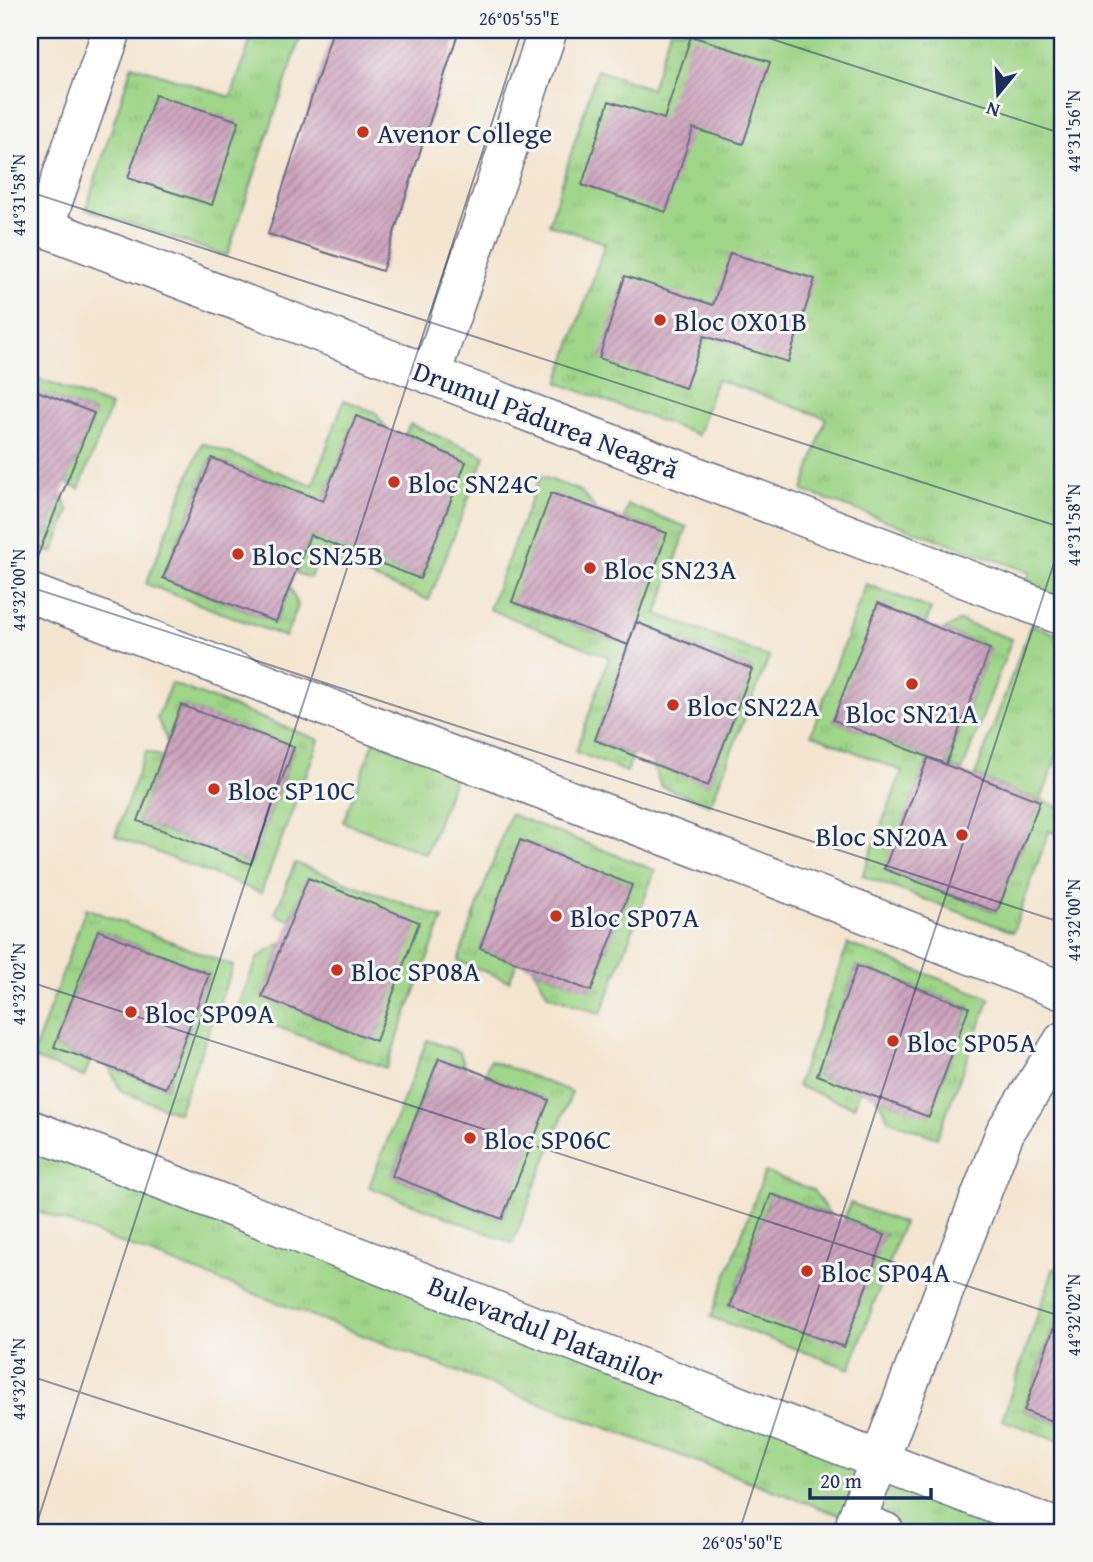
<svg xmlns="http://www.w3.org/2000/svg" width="1093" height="1562" viewBox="0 0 1093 1562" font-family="'Gentium Book Plus',serif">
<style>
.grass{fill:url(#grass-tufts);stroke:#5c8272;stroke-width:2}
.building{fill:url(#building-hatch)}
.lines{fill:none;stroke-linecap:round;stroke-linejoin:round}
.minor-casing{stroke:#676f86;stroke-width:41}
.minor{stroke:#fff;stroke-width:38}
.ticks{fill:none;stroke:#1b2f5e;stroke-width:2;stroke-opacity:0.45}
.poi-dot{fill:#c8321e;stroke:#f6f6f2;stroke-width:2.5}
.labels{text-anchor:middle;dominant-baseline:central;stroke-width:6;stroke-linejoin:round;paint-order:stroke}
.poi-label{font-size:28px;fill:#1b2f5e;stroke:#f6f6f2;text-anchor:start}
.street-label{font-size:28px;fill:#1b2f5e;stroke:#f6f6f2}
.neatline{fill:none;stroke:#1b2f5e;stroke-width:2.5}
.ticks-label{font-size:18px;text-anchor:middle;fill:#1b2f5e}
</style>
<defs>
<pattern id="grass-tufts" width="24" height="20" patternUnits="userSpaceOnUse" patternTransform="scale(1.75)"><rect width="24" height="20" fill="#9ed587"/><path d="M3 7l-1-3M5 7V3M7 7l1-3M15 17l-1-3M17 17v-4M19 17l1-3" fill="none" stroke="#88b777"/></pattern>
<pattern id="building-hatch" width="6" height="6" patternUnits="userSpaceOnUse" patternTransform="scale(1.75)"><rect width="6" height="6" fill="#cda3bd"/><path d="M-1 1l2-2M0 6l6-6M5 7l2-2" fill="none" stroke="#a6859d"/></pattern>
</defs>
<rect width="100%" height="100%" fill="#f6f6f2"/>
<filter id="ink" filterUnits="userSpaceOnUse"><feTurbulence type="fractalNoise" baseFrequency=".0143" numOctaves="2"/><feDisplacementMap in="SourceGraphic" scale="14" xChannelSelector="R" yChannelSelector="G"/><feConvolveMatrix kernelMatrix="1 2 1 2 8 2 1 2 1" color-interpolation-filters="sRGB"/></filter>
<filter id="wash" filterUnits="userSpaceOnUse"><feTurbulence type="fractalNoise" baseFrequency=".00686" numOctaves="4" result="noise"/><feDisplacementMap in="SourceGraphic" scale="28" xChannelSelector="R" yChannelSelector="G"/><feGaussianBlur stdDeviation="1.57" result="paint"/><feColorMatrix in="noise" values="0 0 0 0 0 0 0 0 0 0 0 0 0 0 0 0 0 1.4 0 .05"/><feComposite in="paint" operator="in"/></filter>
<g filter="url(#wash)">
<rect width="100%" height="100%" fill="#f4e5d0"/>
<g class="grass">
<path d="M254 30H303L227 256 86 209 132 65 231 97Z"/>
<path d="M670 30H1063V616L1021 600 1030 572 803 491 826 418 716 379 698 435 558 383 605 243 549 224 597 70 651 89Z"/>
<path d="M30 376 111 406 79 489 66 483 94 413 30 389Z"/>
<path d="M344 400 375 412 386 428 356 417 323 501 211 458 163 578 276 622 290 587 298 606 285 637 146 584 202 443 313 485Z"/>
<path d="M410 424 485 456 429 600 318 556 310 578 296 573 310 535 420 579 465 462 405 435Z"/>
<path d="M540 476 581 491 595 508 512 602 628 645 595 740 632 756 627 772 576 752 609 657 489 609Z"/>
<path d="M61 496 69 511 53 553 30 544V532L45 537Z"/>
<path d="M628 505 687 527 657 614 769 657 710 805 661 786 652 763 708 785 752 669 636 623 666 533 624 518Z"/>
<path d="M866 584 931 609 926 623 834 720 929 757 885 869 996 912 1040 801 975 776 1031 624 1063 637V740L1041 800 1063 809V836L1049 831 1013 932 862 876 902 771 811 734Z"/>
<path d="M960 621 1012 639 962 771 946 764 990 649 944 630Z"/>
<path d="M171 683 319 740 261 893 115 836 146 751 162 757 138 821 251 864 294 748 181 705 167 741 157 718Z"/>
<path d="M380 727 461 760 426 854 343 822Z"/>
<path d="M510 814 655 870 601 1014 548 995 534 969 591 990 631 885 520 840 481 948 517 962 509 981 458 961Z"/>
<path d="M295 863 443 918 386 1068 236 1011 258 957 282 943 262 997 308 879 290 920 275 914Z"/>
<path d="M86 908 233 966 178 1113 121 1091 109 1067 166 1088 209 974 98 930 54 1047 90 1061 84 1077 32 1058Z"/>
<path d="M848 944 990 998 937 1138 889 1120 876 1097 929 1116 969 1007 857 966 817 1075 860 1091 854 1107 797 1086Z"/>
<path d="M427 1040 460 1052 465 1067 438 1059 392 1176 502 1219 548 1100 485 1075 490 1060 572 1092 513 1243 369 1187Z"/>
<path d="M30 1129 1063 1532H885L516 1394 30 1208Z"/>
<path d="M765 1172 813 1190 830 1215 771 1194 730 1306 885 1235 844 1220 850 1203 903 1223 850 1369 711 1317Z"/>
<path d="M1054 1268 1063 1271V1300L1024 1411 1063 1425V1442L1002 1420Z"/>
</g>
<g id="blocks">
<g class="building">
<path d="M333 30H459L382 271 268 234Z"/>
<path d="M691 36 770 62 743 144 693 128 666 212 582 185 609 101 664 119Z"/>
<path d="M155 95 239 121 212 205 128 178Z"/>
<path d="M730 253 815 279 788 362 704 336 685 388 599 358 625 276 713 305Z"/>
<path d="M30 388 94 413 32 570H30Z"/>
<path d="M356 416 405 435 466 462 420 579 310 535 276 622 163 578 212 458 323 501Z"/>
<path d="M551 493 667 533 628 645 512 602Z"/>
<path d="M878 603 990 649 946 764 833 720Z"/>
<path d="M636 622 752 669 708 786 595 740Z"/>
<path d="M181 705 294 747 251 864 138 821Z"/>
<path d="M928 758 1040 801 997 912 884 869Z"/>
<path d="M520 840 632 885 591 991 480 948Z"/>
<path d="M308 878 419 922 376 1041 262 997 282 943Z"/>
<path d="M98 930 209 974 166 1088 54 1047Z"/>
<path d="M857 966 969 1007 929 1117 817 1075Z"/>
<path d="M439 1058 465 1067 549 1100 502 1219 392 1176Z"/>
<path d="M771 1194 885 1235 844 1347 730 1307Z"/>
<path d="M1059 1313 1063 1314V1425L1024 1411Z"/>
</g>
</g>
</g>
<g filter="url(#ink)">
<use href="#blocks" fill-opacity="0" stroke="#676f86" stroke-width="2"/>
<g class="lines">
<g class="minor-casing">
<g id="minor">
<path d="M30 222 1063 616"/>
<path d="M44 228 112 30"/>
<path d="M431 375 548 30"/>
<path d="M30 593 461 759 710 853 1063 991"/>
<path d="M30 1129C375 1261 717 1401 1063 1530"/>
<path d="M885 1532 856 1521 1005 1132 1063 1041"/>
</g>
</g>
<use href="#minor" class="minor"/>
</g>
</g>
<path class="ticks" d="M744 30 1063 134M30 192 1063 528M30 587 1063 923M30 982 1063 1317M30 1376 510 1532M34 1532 522 30M739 1532 1063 535"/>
<g class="poi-dot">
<circle cx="363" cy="132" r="7"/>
<circle cx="660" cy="320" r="7"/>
<circle cx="394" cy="482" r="7"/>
<circle cx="238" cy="554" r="7"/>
<circle cx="590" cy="568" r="7"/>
<circle cx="912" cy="684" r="7"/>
<circle cx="673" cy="705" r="7"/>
<circle cx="214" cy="789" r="7"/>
<circle cx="962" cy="835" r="7"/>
<circle cx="556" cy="916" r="7"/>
<circle cx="337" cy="970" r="7"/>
<circle cx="131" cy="1012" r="7"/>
<circle cx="893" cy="1041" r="7"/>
<circle cx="470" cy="1138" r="7"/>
<circle cx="807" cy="1271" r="7"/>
</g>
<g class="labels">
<g class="poi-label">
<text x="377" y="132">Avenor College</text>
<text x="674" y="320">Bloc OX01B</text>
<text x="408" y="482">Bloc SN24C</text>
<text x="252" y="554">Bloc SN25B</text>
<text x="604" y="568">Bloc SN23A</text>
<text x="687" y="705">Bloc SN22A</text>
<text x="912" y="712" text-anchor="middle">Bloc SN21A</text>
<text x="228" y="789">Bloc SP10C</text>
<text x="948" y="835" text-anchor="end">Bloc SN20A</text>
<text x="570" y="916">Bloc SP07A</text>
<text x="351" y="970">Bloc SP08A</text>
<text x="145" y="1012">Bloc SP09A</text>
<text x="907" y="1041">Bloc SP05A</text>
<text x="484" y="1138">Bloc SP06C</text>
<text x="821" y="1271">Bloc SP04A</text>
</g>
<g class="street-label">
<text transform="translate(546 419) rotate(21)">Drumul Pădurea Neagră</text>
<text transform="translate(546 1330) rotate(22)">Bulevardul Platanilor</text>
</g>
</g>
<rect width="1093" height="1562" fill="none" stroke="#f6f6f2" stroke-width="77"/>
<g transform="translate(998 94) rotate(198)" stroke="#f6f6f2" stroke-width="5" paint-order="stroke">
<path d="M0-5L12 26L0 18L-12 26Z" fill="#1b2f5e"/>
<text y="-10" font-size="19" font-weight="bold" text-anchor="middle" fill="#1b2f5e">N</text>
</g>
<path d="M810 1488v10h121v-10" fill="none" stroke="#1b2f5e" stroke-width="3.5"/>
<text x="820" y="1488" font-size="21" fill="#1b2f5e" stroke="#f6f6f2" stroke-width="5" paint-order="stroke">20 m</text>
<rect x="38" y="38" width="1016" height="1486" class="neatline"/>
<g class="ticks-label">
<text x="519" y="25">26°05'55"E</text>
<text transform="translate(1074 131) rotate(-90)" y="6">44°31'56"N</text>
<text transform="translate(19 195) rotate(-90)" y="6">44°31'58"N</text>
<text transform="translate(1074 525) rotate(-90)" y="6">44°31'58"N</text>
<text transform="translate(19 590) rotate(-90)" y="6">44°32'00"N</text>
<text transform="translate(1074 920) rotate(-90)" y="6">44°32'00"N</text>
<text transform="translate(19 984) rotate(-90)" y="6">44°32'02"N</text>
<text transform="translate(1074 1315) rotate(-90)" y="6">44°32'02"N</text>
<text transform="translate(19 1379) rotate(-90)" y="6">44°32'04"N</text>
<text x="742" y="1549">26°05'50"E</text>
</g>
</svg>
